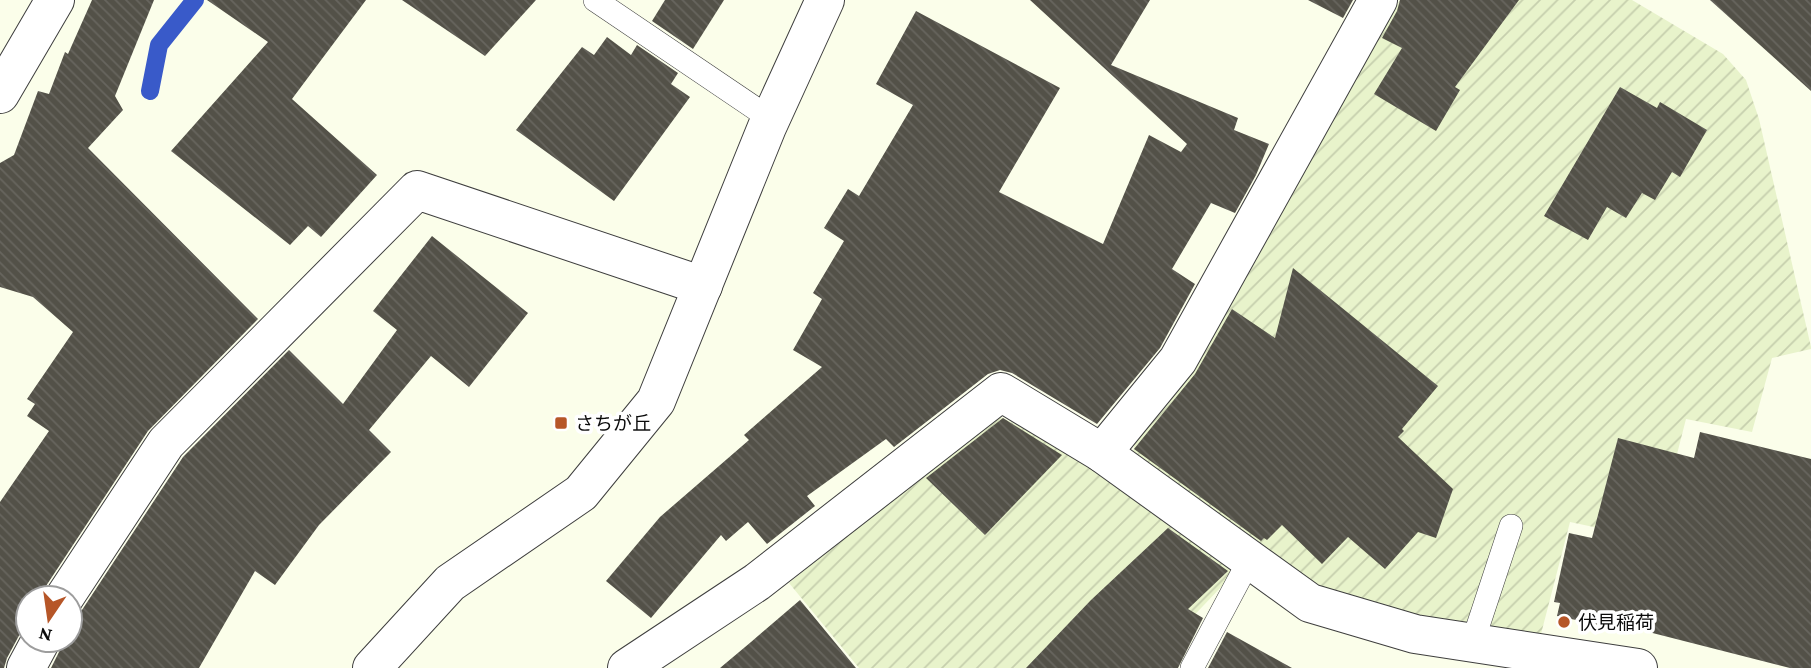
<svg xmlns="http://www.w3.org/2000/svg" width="1811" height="668" viewBox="0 0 1811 668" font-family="'Crimson Pro','Noto Sans JP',serif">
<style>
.farmland{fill:url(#farmland-furrows)}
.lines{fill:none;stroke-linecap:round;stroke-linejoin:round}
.stream{stroke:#395ac9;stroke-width:18}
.building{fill:url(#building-back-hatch)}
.service-casing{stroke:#3e3e3e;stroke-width:24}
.minor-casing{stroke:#3e3e3e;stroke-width:40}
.tertiary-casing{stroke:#3e3e3e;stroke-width:40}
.service{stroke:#fff;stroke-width:23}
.minor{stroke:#fff;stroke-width:38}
.tertiary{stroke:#fff;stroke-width:38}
.poi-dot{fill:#b65628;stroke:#fff;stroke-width:2.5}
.labels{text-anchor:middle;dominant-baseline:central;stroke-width:7;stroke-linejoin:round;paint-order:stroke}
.poi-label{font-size:19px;fill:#0b0b0b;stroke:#fff;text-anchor:start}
</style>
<defs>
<pattern id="farmland-furrows" width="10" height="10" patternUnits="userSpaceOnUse" patternTransform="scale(1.75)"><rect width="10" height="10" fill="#e8f3cb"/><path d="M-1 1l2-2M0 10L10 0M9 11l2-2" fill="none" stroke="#c6cfad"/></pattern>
<pattern id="building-back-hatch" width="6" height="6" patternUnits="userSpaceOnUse" patternTransform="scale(1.75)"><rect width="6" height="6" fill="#535148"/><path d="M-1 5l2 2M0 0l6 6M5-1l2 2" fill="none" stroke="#67655e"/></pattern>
</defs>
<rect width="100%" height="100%" fill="#fbfeea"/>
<g class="farmland">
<path d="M1400 0H1632L1723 54 1746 80 1759 119 1811 347V349L1772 358 1752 432 1686 419 1655 540 1570 522 1541 634 1425 618 1314 590 1131 462 1135 442 1167 405 1223 318 1257 259 1336 108Z"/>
<path d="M994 414 1019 426 1104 476 1233 568 1223 585 1144 668H859L789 583Z"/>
</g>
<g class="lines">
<path class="stream" d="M150 91 159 45 195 0"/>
</g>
<g class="building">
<path d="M92 0H154L115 96 123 110 88 148 258 319 148 431 46 586 42 598H28V623L22 630 7 658 4 668H0V502L49 431 27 416 35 404 27 399 73 332 33 297 0 287V163L14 155 38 91 49 94 65 52 68 54Z"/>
<path d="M207 0H366L292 99 377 175 321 237 308 226 290 245 171 151 268 42Z"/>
<path d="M402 0H536L485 56Z"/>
<path d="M665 0H724L693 49 652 21Z"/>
<path d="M1030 0H1150L1111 65 1238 118 1234 130 1269 144 1256 175 1235 213 1211 203 1172 269 1195 284 1160 348 1097 424 1012 373 1000 370 988 374 894 447 886 439 807 496 815 506 767 544 748 522 726 541 721 535 651 618 606 581 660 517 749 440 744 435 822 367 793 350 822 299 813 293 844 241 824 228 848 189 859 196 913 105 876 84 916 11 1060 88 999 192 1103 244 1149 135 1181 152 1187 144Z"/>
<path d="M1308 0H1353L1343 18Z"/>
<path d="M1400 0H1519L1455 87 1460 90 1436 131 1374 94 1402 48 1382 38 1397 11Z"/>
<path d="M1710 0H1811V91Z"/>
<path d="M607 37 631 55 637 45 678 73 671 84 690 97 614 201 516 130 582 47 594 55Z"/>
<path d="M1620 87 1657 108 1660 102 1707 130 1680 177 1672 172 1655 200 1642 193 1626 218 1607 207 1588 240 1544 216Z"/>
<path d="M432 236 528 313 469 387 431 356 369 430 391 452 319 525 275 585 255 571 199 668H51L60 650 63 640H70V618L82 610 183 457 289 350 343 404 397 330 373 311Z"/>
<path d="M1293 268 1438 386 1402 429 1404 431 1398 437 1453 489 1436 538 1418 532 1385 569 1348 537 1322 564 1282 525 1267 540 1264 538 1261 541 1134 449 1195 374 1232 309 1275 338Z"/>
<path d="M1003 418 1062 455 985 535 926 478Z"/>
<path d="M1700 432 1811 459V668H1790L1629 627 1628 631 1557 616 1560 603 1554 602 1569 533 1592 538 1618 438 1694 458Z"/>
<path d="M1168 528 1228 571 1188 609 1203 618 1178 668H1026L1091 600Z"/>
<path d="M800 600 856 668H720L751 642Z"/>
<path d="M1227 632 1292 668H1208Z"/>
</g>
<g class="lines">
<g class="service-casing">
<g id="service">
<path d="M595 0 771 119"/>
<path d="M1472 644 1511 526"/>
<path d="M1192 668 1250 559"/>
</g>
</g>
<g class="minor-casing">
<g id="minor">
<path d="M0 94 55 0"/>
<path d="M1102 453 1178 360 1378 0"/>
<path d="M64 598 166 443 417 190 703 286"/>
<path d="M26 668 41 640"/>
<path d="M627 668 757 582 1001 392 1102 453 1310 603 1415 634 1638 668"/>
</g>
</g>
<g class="tertiary-casing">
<path id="tertiary" d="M372 668 450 583 581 493 656 401 767 127 825 0"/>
</g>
<use href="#service" class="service"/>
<use href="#minor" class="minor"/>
<use href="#tertiary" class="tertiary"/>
</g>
<g class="poi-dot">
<rect x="554" y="416" width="14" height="14" rx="3.5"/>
<circle cx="1564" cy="622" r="7"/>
</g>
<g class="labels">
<g class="poi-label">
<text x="575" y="423">さちが丘</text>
<text x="1578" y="622">伏見稲荷</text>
</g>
</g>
<g transform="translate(49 619) rotate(193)"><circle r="33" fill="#ffffff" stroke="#9d9d9d" stroke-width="2"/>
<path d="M0-5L12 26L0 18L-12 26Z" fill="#b65628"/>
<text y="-10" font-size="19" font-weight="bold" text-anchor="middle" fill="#0b0b0b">N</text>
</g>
</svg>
